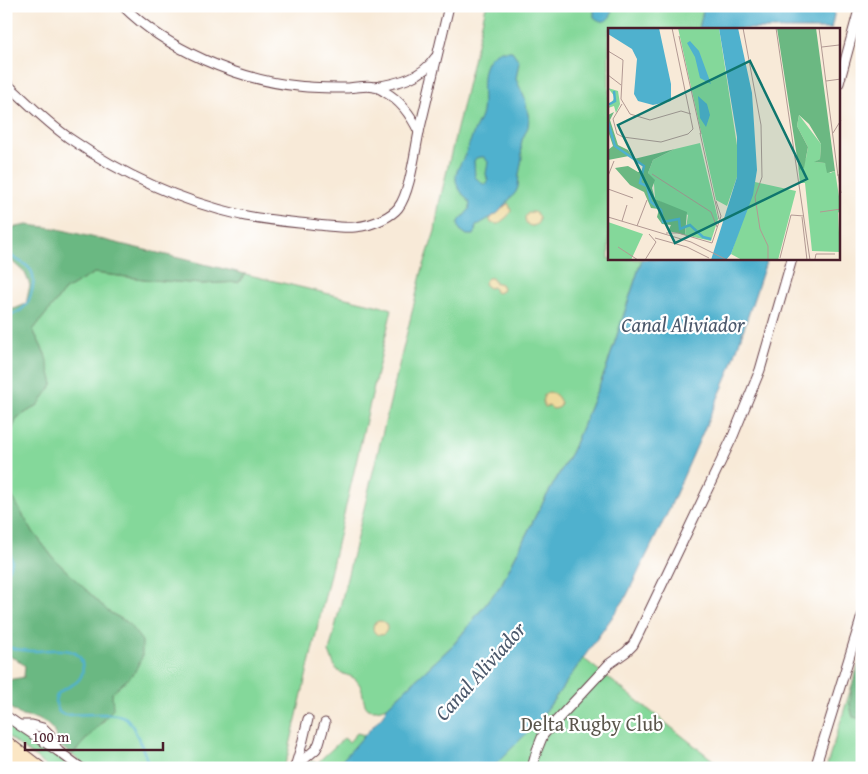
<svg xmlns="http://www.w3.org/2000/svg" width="868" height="774" viewBox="0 0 868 774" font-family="'Gentium Book Plus',serif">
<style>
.green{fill:#84d89a;stroke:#677c62}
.forest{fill:#6bb882;stroke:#5a6c56}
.sand{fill:#eeda9e;stroke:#9c7c64}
.water{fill:#4fb1ce;stroke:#4c687c;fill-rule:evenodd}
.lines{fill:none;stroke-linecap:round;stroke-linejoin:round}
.stream{stroke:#4fb1ce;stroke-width:2.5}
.street-casing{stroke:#643d45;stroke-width:11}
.secondary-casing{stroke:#643d45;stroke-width:14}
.street{stroke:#fff;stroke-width:9}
.secondary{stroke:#fbe6c4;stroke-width:12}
.labels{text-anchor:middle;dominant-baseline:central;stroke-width:4.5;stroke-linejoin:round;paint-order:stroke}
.park-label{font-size:20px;fill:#5b564c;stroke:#fff}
.water-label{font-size:21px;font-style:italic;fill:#4c596c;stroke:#fff}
.inset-river{fill:none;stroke:#4fb1ce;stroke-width:2.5}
.inset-road{fill:none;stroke:#b29993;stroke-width:1}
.view{fill:#0f766e;fill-opacity:0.15;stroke:#0f766e;stroke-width:2.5}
.inset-edge{fill:none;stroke:#4a1f2b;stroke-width:2.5}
</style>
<rect width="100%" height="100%" fill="#fff"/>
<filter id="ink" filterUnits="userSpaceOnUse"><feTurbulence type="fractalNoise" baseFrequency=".02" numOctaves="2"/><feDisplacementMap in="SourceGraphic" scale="10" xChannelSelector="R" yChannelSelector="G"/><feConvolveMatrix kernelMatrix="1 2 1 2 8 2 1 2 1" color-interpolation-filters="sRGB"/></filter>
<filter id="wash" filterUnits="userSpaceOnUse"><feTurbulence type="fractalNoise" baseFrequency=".0096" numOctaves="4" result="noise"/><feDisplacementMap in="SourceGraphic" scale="20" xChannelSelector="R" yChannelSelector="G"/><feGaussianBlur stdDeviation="1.12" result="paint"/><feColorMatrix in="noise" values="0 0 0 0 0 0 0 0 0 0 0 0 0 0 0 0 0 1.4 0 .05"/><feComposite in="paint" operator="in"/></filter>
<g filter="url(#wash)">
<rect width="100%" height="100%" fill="#f8ead8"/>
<g class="green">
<path d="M486 6H704L699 29H609V259H642L606 369 572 451 537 513 501 585 454 644 387 707C355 719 369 693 357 681 352 675 346 676 340 672 334 669 332 658 329 652L422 271 435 231 439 204Z"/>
<path d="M94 273 152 280 201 284 239 282 245 274 392 309 287 758 283 768H89L72 755 98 726 104 721 112 693 134 673 127 622 109 612 54 559 31 529 6 486V448L9 437 17 418 38 405 45 354 33 330 65 290Z"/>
<path d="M583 658 723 768H492L538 722Z"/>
<path d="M852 685 850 705 853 717 862 719V768H826Z"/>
<path d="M6 721 51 752 72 768H49L6 735Z"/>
<path d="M357 733 365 735 346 757 335 768H304L310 761 317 763 344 738 349 742Z"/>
</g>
<g class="forest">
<path d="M27 225 54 228 245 274 239 282 201 284 152 280 94 273 65 290 33 330 45 354 53 384 38 405 17 418 9 437 6 448V307L14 309 26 304 30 285 25 273 6 256V229Z"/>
<path d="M6 486 31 529 54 559 109 612 127 622 142 641V657L134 673 112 693 113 709C100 725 85 740 72 755L61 747 53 730 47 724 38 719 22 716 6 705V682C11 678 18 679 24 677L25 666 18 660 6 655Z"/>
<path d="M862 655V719L853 717 850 705 852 685Z"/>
</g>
<g class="sand">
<path d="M507 204H509L511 211 508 216 498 224 491 223 490 220 491 218Z"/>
<circle cx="532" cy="219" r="7"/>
<path d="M488 278H492L494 281 495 284 498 283 501 284 503 288 502 291 498 293 495 292 493 287 489 288 484 284 485 281Z"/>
<path d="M549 392C556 394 558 396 561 403L558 408 554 409 551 408 549 406 545 407 543 402 544 395Z"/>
<circle cx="380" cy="628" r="7"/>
</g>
<g class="water">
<path d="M594 6H611L612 13C608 22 602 24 594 17Z"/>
<path d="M704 6H836L831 29H699Z"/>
<path d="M501 51H512L517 58 519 62 516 79 525 99 529 119 528 127 522 140 521 146 522 158 519 175 518 187 516 192 498 213 476 226 475 233 474 235H467L460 230 458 224 460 220 469 210 470 203C465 196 457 189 456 180 455 171 461 163 465 155 468 148 470 141 473 134 475 128 479 122 481 116 487 96 473 61 501 51ZM480 157H484L488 162 486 174 488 182 486 184H483L475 177 474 161 476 158Z"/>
<path d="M642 259H767L729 373 667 514 625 599 538 722 492 768H335L383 715 387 707 454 644 501 585 537 513 572 451 606 369Z"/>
</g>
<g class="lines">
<g class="stream">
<path d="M6 250C15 262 20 259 28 267 39 276 31 303 21 310 17 313 11 315 6 316"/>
<path d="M6 538 9 548 12 562 6 574"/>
<path d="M6 647C15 649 24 651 33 651 47 651 79 644 82 663 83 668 83 674 80 678 76 686 63 687 58 694 56 696 56 698 55 701L59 712 64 715C77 715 116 711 126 718 134 724 147 758 149 768"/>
</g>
</g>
</g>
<g filter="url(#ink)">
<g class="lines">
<g class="street-casing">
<g id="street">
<path d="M123 6C166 49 238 80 298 86 314 88 331 88 348 88 355 87 368 85 374 87 378 87 382 90 385 92 401 101 411 115 419 132"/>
<path d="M6 83C27 102 46 122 69 138 121 174 180 201 241 215 266 220 291 222 317 225 342 227 359 231 383 219 389 216 394 213 398 208 410 193 415 151 419 132 429 90 439 48 449 6"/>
<path d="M839 83 860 6"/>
<path d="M375 87C398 83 422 78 435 58"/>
<path d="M6 716 19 725H32L43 728 50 735 58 751 81 768"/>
<path d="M19 725 58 751"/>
<path d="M295 767 302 744 308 719"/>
<path d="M294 768 316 749 319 743 325 723"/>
<path d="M532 768 537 750 543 735 609 664 626 652 633 645 638 635 733 436 760 370 792 259"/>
<path d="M815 768 862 616"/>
</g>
</g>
<g class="secondary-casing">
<g id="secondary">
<path d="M6 742 40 768"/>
<path d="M6 755 22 768"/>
</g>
</g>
<use href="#street" class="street"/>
<use href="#secondary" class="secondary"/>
</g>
</g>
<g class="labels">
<g class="park-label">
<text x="592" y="723">Delta Rugby Club</text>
</g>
<g class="water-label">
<text x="683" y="324">Canal Aliviador</text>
<text transform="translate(480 671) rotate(-48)">Canal Aliviador</text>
</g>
</g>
<g transform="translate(608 28)">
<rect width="232" height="232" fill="#f8ead8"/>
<path d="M70 0H111L130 124 129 149 119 178 108 172ZM0 60 10 63 12 76 8 85 6 78 0 80 7 69ZM191 87 213 116 212 131 207 134 217 135 222 145 227 143 233 181 230 185 232 224 204 223 197 155H192L190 138 191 142 198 130 200 119 189 98ZM92 115 110 191 103 213 77 207 80 187 47 171 46 156 40 145 45 132 67 121ZM147 154 188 163 170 232H134L123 226ZM0 194 35 206 23 232H0Z" fill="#84d89a"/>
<path d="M169 0H208L227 143 219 145 217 135 206 134 212 131 213 116 201 96 191 87 189 98 200 119 196 140 191 142ZM6 84 2 92 10 117 20 122 26 131 67 121 45 132 40 145 47 152 44 160 47 171 79 184 77 207 60 203 63 197 54 196 49 189 51 181 43 180 36 164 22 157 7 140 20 138 30 144 35 143 36 138 21 128 0 132V122L5 118 0 103V87Z" fill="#6bb882"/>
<path d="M0 0H51L63 56V73L45 77 30 73 26 66 29 31 24 21 0 6ZM111 0H130L144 65 149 142 145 167 123 226 118 232H103L129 149V109ZM82 13 91 23 103 56 92 50 87 29 79 15ZM90 68 99 76 102 87 98 99 92 90Z" fill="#4fb1ce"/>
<path class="inset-river" d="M0 77 7 73 6 63M0 94 7 118 36 138 32 155 39 158 43 174 53 182 55 194 71 191 72 201 82 197 95 209 103 211"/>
<path class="inset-road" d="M135 0 153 97 154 149 147 169 152 201 160 218V232M168 0 202 232M211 0 230 148M71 8 93 106M214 19 231 17M0 23 15 32 13 71 22 86 42 92 73 83 83 86M0 47 13 57M218 53 233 51M14 76 5 91 9 106 15 109 53 114 80 106 85 101 64 0M92 105 111 191M225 105 233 92M44 146 103 184 109 199M230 146 233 165M0 148 6 133M0 161 25 170M212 184 233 181M0 189 83 214 119 232M194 189 199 232M14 193 19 177M29 198 39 172M58 205H70L104 215 113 188 108 173M47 210 79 219 101 230M10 219 30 232M172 230 183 187 196 188M207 231 208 226H227M37 232 48 214 41 206"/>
<path class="view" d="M142 33 199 151 67 215 10 97Z"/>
<rect width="232" height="232" class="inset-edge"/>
</g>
<rect width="868" height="774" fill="none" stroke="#fff" stroke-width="25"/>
<path d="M25 742v8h138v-8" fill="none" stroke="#4a1f2b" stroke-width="2.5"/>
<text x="32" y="742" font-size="15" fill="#4a1f2b" stroke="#ffffff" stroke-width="4" paint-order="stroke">100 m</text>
</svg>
